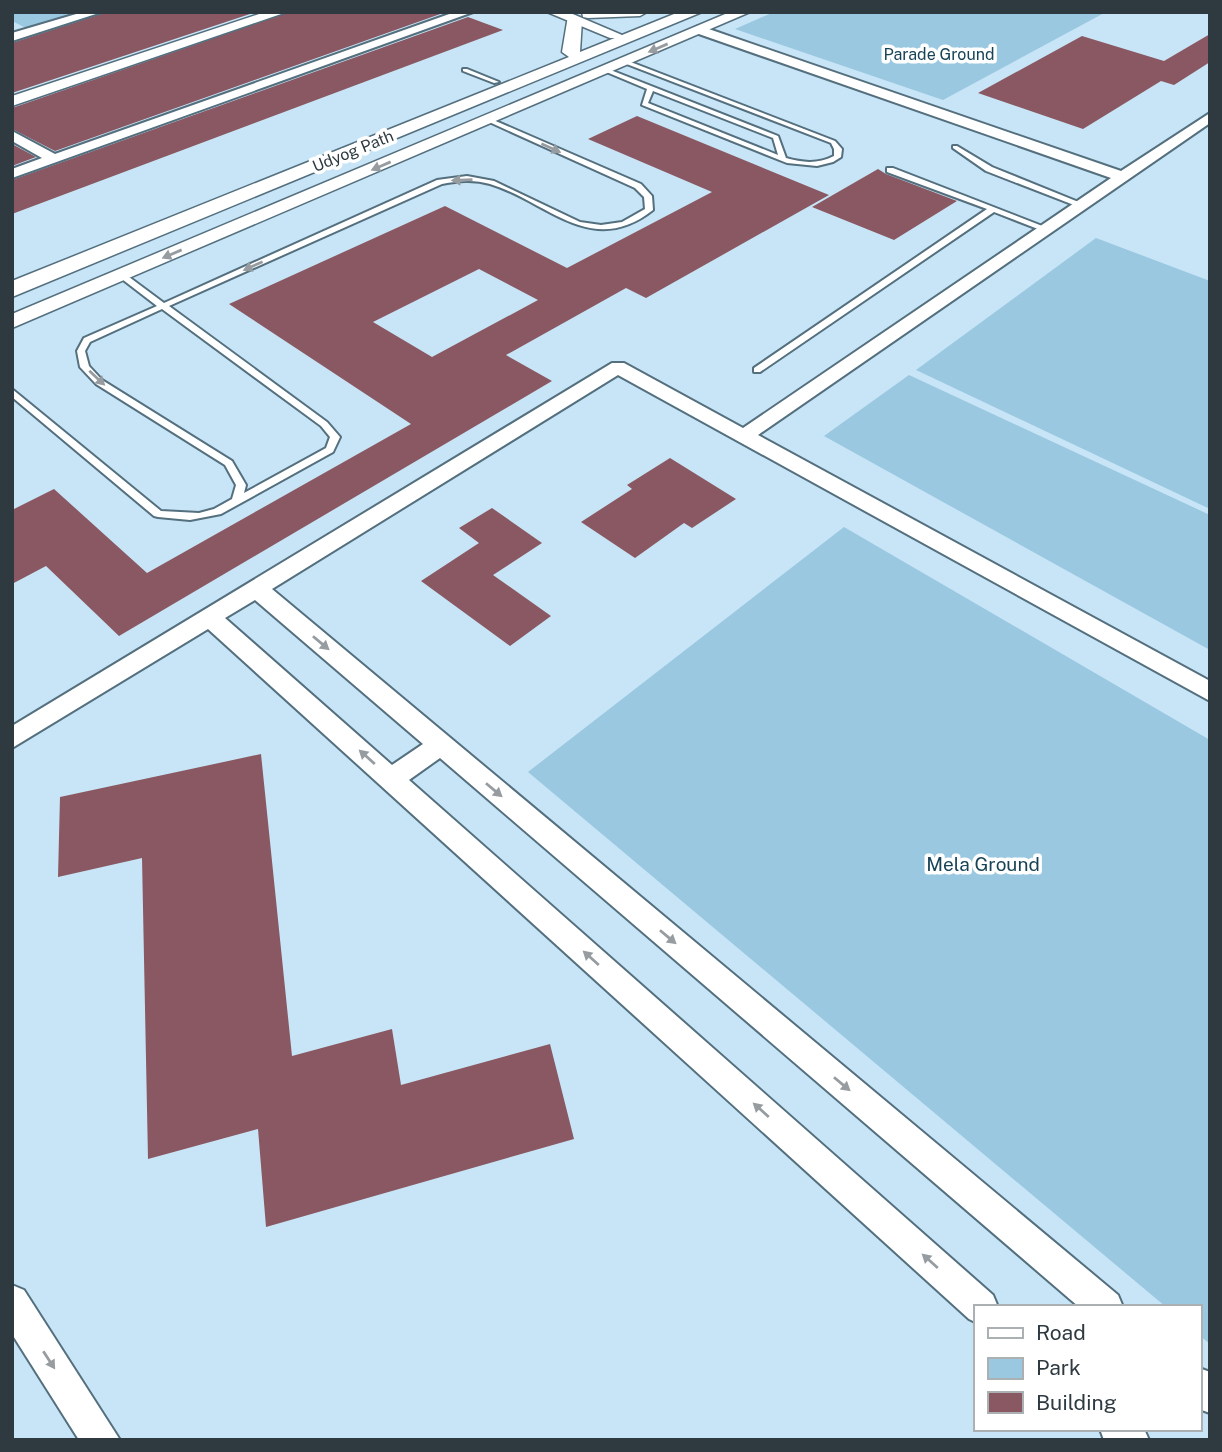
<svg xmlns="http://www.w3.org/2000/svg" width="1222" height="1452" viewBox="0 0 1222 1452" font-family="'Public Sans',sans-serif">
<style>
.green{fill:#9ac8e0}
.building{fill:#8a5862;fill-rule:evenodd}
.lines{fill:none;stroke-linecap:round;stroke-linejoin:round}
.service-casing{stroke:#546f7e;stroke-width:4}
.minor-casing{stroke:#546f7e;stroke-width:4}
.tertiary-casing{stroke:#546f7e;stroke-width:3}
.secondary-casing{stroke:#546f7e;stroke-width:3}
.service{fill:#fff;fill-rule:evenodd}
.minor{fill:#fff;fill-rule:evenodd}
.tertiary{fill:#fff;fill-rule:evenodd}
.secondary{fill:#fff;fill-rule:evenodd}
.oneway{fill:#969ca0}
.labels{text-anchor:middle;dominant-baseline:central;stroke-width:7;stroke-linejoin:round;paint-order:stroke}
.far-park-label{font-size:16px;fill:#184357;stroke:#fff}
.far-street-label{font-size:16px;fill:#2e3a40;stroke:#fff}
.park-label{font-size:19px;fill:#184357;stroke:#fff}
</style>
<rect width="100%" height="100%" fill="#c7e5f6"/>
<g class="green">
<path d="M12 12H86L28 29 12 21Z"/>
<path d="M774 12H1106L943 100 735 29Z"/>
<path d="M1096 238 1210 281V509L916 370Z"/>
<path d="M909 375 1210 515V650L824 436Z"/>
<path d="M844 527 1210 740V1344L1199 1335V1307H1166L528 772Z"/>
</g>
<g class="building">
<path d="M107 12H256L12 93V43Z"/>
<path d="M289 12H446L55 151 12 129V108Z"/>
<path d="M468 17 503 30 12 214V180Z"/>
<path d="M1210 34V62L1174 85 1161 81 1083 129 978 93 1082 36 1164 61Z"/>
<path d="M637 116 829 195 646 298 626 288 506 355 552 381 119 636 46 566 12 584V510L54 489 147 573 411 424 229 304 445 206 567 268 712 192 588 139ZM479 269 538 300 432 357 373 322Z"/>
<path d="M12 144 36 157 12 166Z"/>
<path d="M878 169 886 174 957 201 894 240 812 207Z"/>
<path d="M670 458 736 499 692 528 684 523 635 558 581 522 632 489 627 485Z"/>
<path d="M492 508 542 543 493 575 551 616 510 646 421 581 479 543 459 528Z"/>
<path d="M261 754 292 1056 392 1029 401 1085 550 1044 574 1139 266 1227 258 1129 148 1159 142 858 58 877 60 797Z"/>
</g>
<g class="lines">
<g class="service-casing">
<g id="service">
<path d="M624 61H628L835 141 842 149 841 157 833 162 817 166 787 163 642 105 647 89 604 71V69H608L778 136 786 158C803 163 818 164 834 156V149L831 143 624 63ZM653 91 773 138 778 155 648 103Z"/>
<path d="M463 69H467L499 82 494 83 463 71Z"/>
<path d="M487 119H491L641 184 652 196 653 210C591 259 547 201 490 184 473 179 458 181 442 184L169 306 327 422 340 437 333 452 221 514 190 520 158 517 154 516 12 397V389L161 511 199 513 214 509 232 499 236 485 225 465 96 384 80 367 77 351 84 338 157 306 118 276 125 274 164 303 437 180 467 176 494 181 580 222 601 225 622 222 645 209 644 197 635 188 487 121ZM162 309 321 426 330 437 326 448 244 493 246 485 232 461 102 380 89 366 85 351 90 342Z"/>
<path d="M953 146H957L992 167 1086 205 1079 207 986 171 953 148Z"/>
<path d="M887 168H893L1050 229 1043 231 994 212 760 372H754V368L987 209 887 172Z"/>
</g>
</g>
<g class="minor-casing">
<g id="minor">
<path d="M83 12H102L12 41V33Z"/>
<path d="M455 12H473L12 178V169L42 158 12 141V131L55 154Z"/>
<path d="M700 26 1121 171 1210 113V123L758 435 1210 681V701L618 375 272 589 1118 1295 1123 1307H1079L440 758 409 780 993 1295 998 1307H975V1322L969 1319 208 629 12 748V726L612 363H624L743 428 1111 178 696 33V27ZM255 600 423 744 392 765 225 618Z"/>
<path d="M12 1285 24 1290 120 1440H79L12 1334Z"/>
<path d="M1199 1368 1210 1372V1413L1199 1409Z"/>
<path d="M1100 1429H1144L1149 1440H1104Z"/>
</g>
</g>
<g class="tertiary-casing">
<g id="tertiary">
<path d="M265 12H287L12 106V96Z"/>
<path d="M547 12H568L622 35 620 38H610Z"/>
<path d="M582 12H647L640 16 588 18 583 17Z"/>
<path d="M730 12H750L12 328V314Z"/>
</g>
</g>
<g class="secondary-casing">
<path id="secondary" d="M679 12H702L12 297V281L569 57 562 52 568 16 574 15 582 20 580 52Z"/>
</g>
<use href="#service" class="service"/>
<use href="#minor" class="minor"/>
<use href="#tertiary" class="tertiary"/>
<use href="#secondary" class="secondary"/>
</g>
<defs><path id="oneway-solid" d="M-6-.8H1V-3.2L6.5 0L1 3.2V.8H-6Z" transform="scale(1.75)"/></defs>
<g class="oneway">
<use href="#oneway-solid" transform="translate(658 48) rotate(157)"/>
<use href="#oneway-solid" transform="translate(551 148) rotate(24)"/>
<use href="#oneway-solid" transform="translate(381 166) rotate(157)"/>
<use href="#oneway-solid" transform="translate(462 180) rotate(178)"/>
<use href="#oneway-solid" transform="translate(172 254) rotate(157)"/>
<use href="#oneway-solid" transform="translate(253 266) rotate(156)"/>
<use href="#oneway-solid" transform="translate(97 378) rotate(43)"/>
<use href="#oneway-solid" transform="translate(321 643) rotate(40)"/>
<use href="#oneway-solid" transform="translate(367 757) rotate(-138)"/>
<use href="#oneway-solid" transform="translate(494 790) rotate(40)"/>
<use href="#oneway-solid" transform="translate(668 937) rotate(40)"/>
<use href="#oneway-solid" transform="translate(591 958) rotate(-138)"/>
<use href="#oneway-solid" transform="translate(842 1084) rotate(40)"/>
<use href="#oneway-solid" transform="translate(761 1110) rotate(-138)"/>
<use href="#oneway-solid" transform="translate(930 1261) rotate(-138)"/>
<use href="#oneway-solid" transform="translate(49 1360) rotate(57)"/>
</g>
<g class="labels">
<g class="far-park-label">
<text x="939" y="54">Parade Ground</text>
</g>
<g class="far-street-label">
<text transform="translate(353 151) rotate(-22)">Udyog Path</text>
</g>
<g class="park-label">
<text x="983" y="864">Mela Ground</text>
</g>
</g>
<rect width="1222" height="1452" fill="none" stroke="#2e3a40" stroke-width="28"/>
<rect x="974" y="1305" width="228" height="126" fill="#ffffff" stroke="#abb0b3" stroke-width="2"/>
<rect x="988" y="1328" width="35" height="10" fill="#ffffff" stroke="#abb0b3" stroke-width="2"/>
<text x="1036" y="1340" font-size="21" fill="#2e3a40">Road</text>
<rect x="988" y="1358" width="35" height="21" fill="#9ac8e0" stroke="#abb0b3" stroke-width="2"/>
<text x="1036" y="1375" font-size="21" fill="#2e3a40">Park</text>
<rect x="988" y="1392" width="35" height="21" fill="#8a5862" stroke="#abb0b3" stroke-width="2"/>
<text x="1036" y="1410" font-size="21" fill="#2e3a40">Building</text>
</svg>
